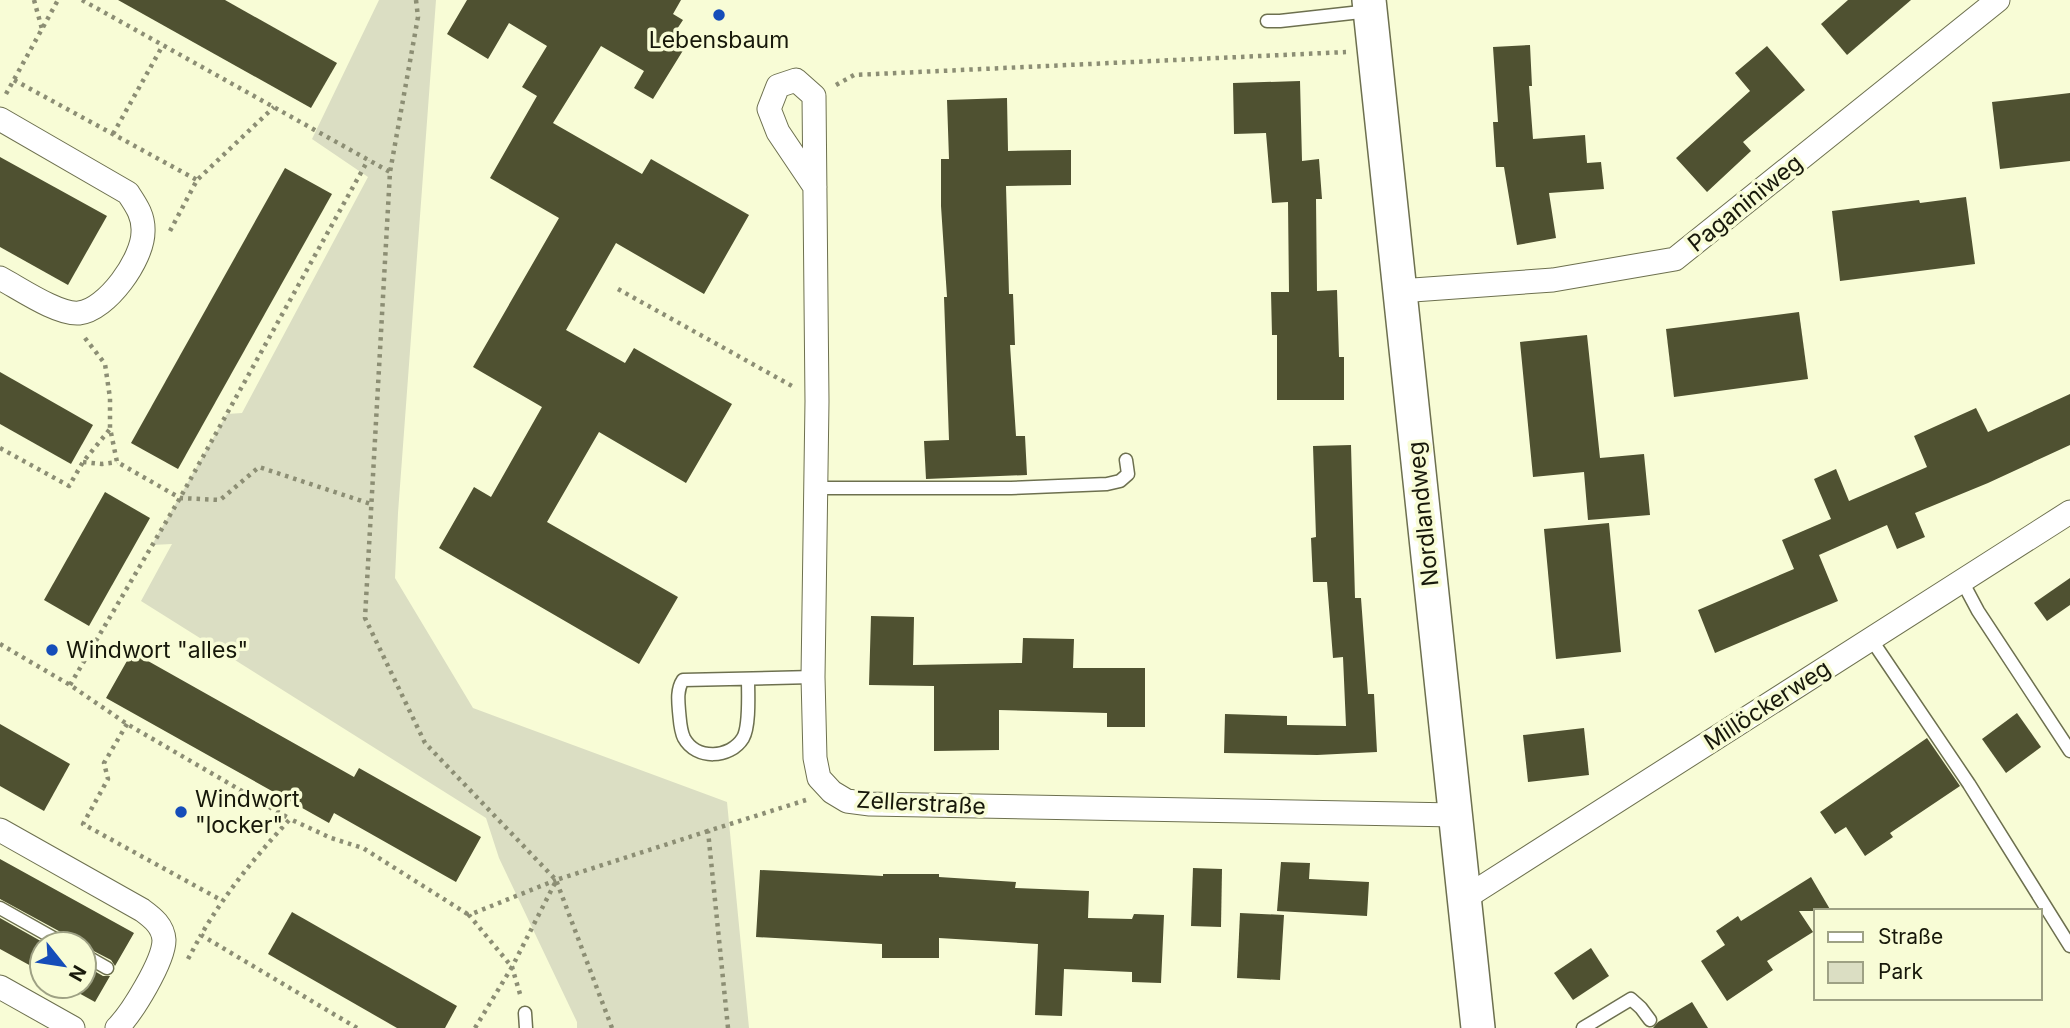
<svg xmlns="http://www.w3.org/2000/svg" width="2070" height="1028" viewBox="0 0 2070 1028" font-family="Inter,sans-serif">
<style>
.green{fill:#dbdec3}
.building{fill:#4f5131}
.lines{fill:none;stroke-linecap:round;stroke-linejoin:round}
.lane-casing{stroke:#6d704f;stroke-width:15}
.street-casing{stroke:#6d704f;stroke-width:25}
.secondary-casing{stroke:#6d704f;stroke-width:36}
.path{stroke:#8c8e74;stroke-width:4.5;stroke-dasharray:3.5 5;stroke-linecap:butt}
.lane{stroke:#fff;stroke-width:12}
.street{stroke:#fff;stroke-width:23}
.secondary{stroke:#fff;stroke-width:33}
.poi-dot{fill:#154db9;stroke:#f8fcd6;stroke-width:2.5}
.labels{text-anchor:middle;dominant-baseline:central;stroke-width:7;stroke-linejoin:round;paint-order:stroke}
.poi-label{font-size:23px;fill:#17180a;stroke:#f8fcd6;text-anchor:start}
.street-label{font-size:23px;fill:#17180a;stroke:#f8fcd6}
</style>
<rect width="100%" height="100%" fill="#f8fcd6"/>
<path class="green" d="M379 0H436L398 513 395 578 473 708 727 802 749 1028H577V1022L499 858 486 818 141 601 172 544 152 545 227 414 242 413 368 177 312 139Z"/>
<g class="building">
<path d="M118 0H225L337 63 311 108Z"/>
<path d="M467 0H681L673 14 683 20 673 35 687 44 653 99 634 88 644 71 601 46 553 123 642 174 651 159 749 215 704 294 616 243 566 330 625 363 634 348 732 404 686 483 599 432 547 522 678 597 639 664 439 548 474 487 491 497 542 407 473 367 559 218 490 178 537 96 522 87 547 46 509 23 488 59 447 34Z"/>
<path d="M1848 0H1911L1847 55 1821 24Z"/>
<path d="M1530 45 1532 86H1529L1533 139 1585 135 1587 163 1601 162 1604 189 1549 193 1556 238 1517 245 1504 167H1496L1493 122H1498L1493 47Z"/>
<path d="M1767 46 1805 90 1743 142 1751 151 1707 192 1676 158 1750 91 1735 73Z"/>
<path d="M1300 81 1302 161 1319 159 1322 199H1316L1317 291 1337 290 1339 357H1344V400H1277V335H1272L1271 292H1289L1288 202 1272 203 1266 133 1234 134 1233 83Z"/>
<path d="M2070 93V161L2000 169 1992 102Z"/>
<path d="M1007 98 1008 151 1071 150V185L1006 186 1009 294H1013L1015 345H1010L1016 436H1025L1027 475 926 479 924 441 949 440 944 297H947L941 206V159H949L947 100Z"/>
<path d="M0 157 107 216 68 285 0 247Z"/>
<path d="M285 168 332 194 178 469 131 443Z"/>
<path d="M1966 197 1975 264 1840 281 1832 211 1919 200 1920 203Z"/>
<path d="M1799 312 1808 379 1674 397 1666 329Z"/>
<path d="M1587 335 1600 458 1644 454 1650 515 1588 520 1584 472 1533 477 1520 342Z"/>
<path d="M0 372 93 425 71 464 0 424Z"/>
<path d="M2070 394V445L1988 483 1915 513 1925 537 1897 549 1887 525 1819 555 1838 601 1715 653 1698 610 1794 569 1782 540 1831 519 1814 479 1836 469 1849 501 1927 467 1914 436 1976 408 1988 432Z"/>
<path d="M1351 445 1355 598H1361L1368 694H1374L1377 752 1317 755 1224 753 1225 714 1287 716V725L1346 726 1343 657 1333 658 1327 582H1313L1311 538 1316 537 1313 446Z"/>
<path d="M105 492 150 518 89 626 44 600Z"/>
<path d="M1609 523 1621 652 1556 659 1544 529Z"/>
<path d="M2070 578V605L2047 621 2034 603Z"/>
<path d="M871 616 914 617 913 665 1022 663 1023 638 1074 639 1073 668H1145V727H1107V713L999 710V750L934 751V686L869 685Z"/>
<path d="M132 652 354 777 359 768 481 837 456 882 334 813 329 823 106 698Z"/>
<path d="M2017 713 2041 747 2006 773 1982 739Z"/>
<path d="M0 724 70 764 44 811 0 786Z"/>
<path d="M1584 728 1589 775 1528 782 1523 735Z"/>
<path d="M1927 738 1960 786 1890 833 1893 837 1865 856 1846 827 1835 834 1820 812Z"/>
<path d="M0 859 134 933 115 966 111 960 84 946V944H73L68 936 0 899Z"/>
<path d="M1281 862 1310 863 1309 879 1369 882 1367 916 1277 911Z"/>
<path d="M1193 868 1222 869 1221 927 1191 926Z"/>
<path d="M760 870 883 876V874H939V877L1016 882 1015 888 1089 891 1088 918 1132 919 1134 914 1164 915 1161 983 1132 982V972L1064 969 1062 1016 1035 1015 1038 944 939 938V958H882V944L756 937Z"/>
<path d="M1811 877 1831 911H1799L1813 932 1767 961 1773 970 1727 1001 1701 961 1725 945 1716 931 1738 916 1741 921Z"/>
<path d="M292 912 457 1006 445 1028H397L268 954Z"/>
<path d="M1240 913 1284 915 1280 980 1237 978Z"/>
<path d="M0 918 46 944H42V972L0 949Z"/>
<path d="M1591 948 1609 976 1573 1000 1554 973Z"/>
<path d="M84 965 103 976H110L95 1002 66 986H84Z"/>
<path d="M1692 1002 1708 1028H1653L1658 1022Z"/>
</g>
<g class="lines">
<g class="lane-casing">
<g id="lane">
<path d="M1267 21H1280L1370 11"/>
<path d="M815 488H1011L1107 484 1120 481 1128 474 1126 460"/>
<path d="M1962 581 1978 611 2070 751"/>
<path d="M1871 639 1969 784 2070 946"/>
<path d="M748 679C748 693 750 726 743 738 730 759 696 760 684 738 680 730 680 720 679 711 678 700 677 689 683 680L813 677"/>
<path d="M0 908 64 944"/>
<path d="M84 955 107 968"/>
<path d="M525 1013 526 1028"/>
<path d="M1583 1028 1631 999 1641 1008 1650 1020"/>
</g>
</g>
<g class="street-casing">
<g id="street">
<path d="M0 119 128 193C136 205 144 216 143 232 143 259 107 310 79 313 58 315 19 288 0 278"/>
<path d="M815 187 778 132 769 109 778 86 796 80 814 96 817 401 813 677 815 758 819 778 832 792 847 801 870 804 1455 815"/>
<path d="M1399 291 1553 280 1675 259 1998 0"/>
<path d="M0 830 142 910C153 918 163 926 164 940 164 961 132 1013 117 1028"/>
<path d="M1465 898 2070 512"/>
<path d="M0 987 73 1028"/>
</g>
</g>
<g class="secondary-casing">
<path id="secondary" d="M1369 0 1478 1028"/>
</g>
<g class="path">
<path d="M34 0 42 29"/>
<path d="M82 0 390 172"/>
<path d="M416 0 418 17 390 172 365 618 425 743 556 880"/>
<path d="M14 80 197 180"/>
<path d="M836 85 854 75 1346 52"/>
<path d="M6 94 58 0"/>
<path d="M113 134 163 45"/>
<path d="M170 231 197 180 274 107"/>
<path d="M618 289 792 386"/>
<path d="M85 338 105 364 110 398V428L117 462 180 498 220 500 259 467 371 504"/>
<path d="M0 448 69 486 83 462 110 429"/>
<path d="M83 462 102 464 117 462"/>
<path d="M0 644 70 685 127 724 290 819"/>
<path d="M70 685 180 498 368 160"/>
<path d="M127 724 104 763 108 779 83 824 221 900"/>
<path d="M188 959 201 935"/>
<path d="M520 994 512 967 556 881"/>
<path d="M357 1028 201 935C226 892 256 856 290 819L331 838 363 848 469 915"/>
<path d="M475 1028 512 967 469 915 556 880"/>
<path d="M612 1028 556 880 708 831"/>
<path d="M728 1028 708 831 806 800"/>
</g>
<use href="#lane" class="lane"/>
<use href="#street" class="street"/>
<use href="#secondary" class="secondary"/>
</g>
<g class="poi-dot">
<circle cx="719" cy="15" r="7"/>
<circle cx="52" cy="650" r="7"/>
<circle cx="181" cy="812" r="7"/>
</g>
<g class="labels">
<g class="poi-label">
<text x="719" y="40" text-anchor="middle">Lebensbaum</text>
<text x="66" y="650">Windwort "alles"</text>
<text x="195" y="799">Windwort<tspan x="195" dy="26">"locker"</tspan></text>
</g>
<g class="street-label">
<text transform="translate(1745 203) rotate(-39)">Paganiniweg</text>
<text transform="translate(1423 514) rotate(-96)">Nordlandweg</text>
<text transform="translate(1767 705) rotate(-33)">Millöckerweg</text>
<text transform="translate(921 803) rotate(3)">Zellerstraße</text>
</g>
</g>
<rect x="1814" y="909" width="228" height="91" fill="#f8fcd6" stroke="#9ea184" stroke-width="2"/>
<rect x="1828" y="932" width="35" height="10" fill="#ffffff" stroke="#9ea184" stroke-width="2"/>
<text x="1878" y="944" font-size="21" fill="#17180a">Straße</text>
<rect x="1828" y="962" width="35" height="21" fill="#dbdec3" stroke="#9ea184" stroke-width="2"/>
<text x="1878" y="979" font-size="21" fill="#17180a">Park</text>
<g transform="translate(63 965) rotate(120)"><circle r="33" fill="#f8fcd6" stroke="#9ea184" stroke-width="2"/>
<path d="M0-5L12 26L0 18L-12 26Z" fill="#154db9"/>
<text y="-10" font-size="19" font-weight="bold" text-anchor="middle" fill="#17180a">N</text>
</g>
</svg>
